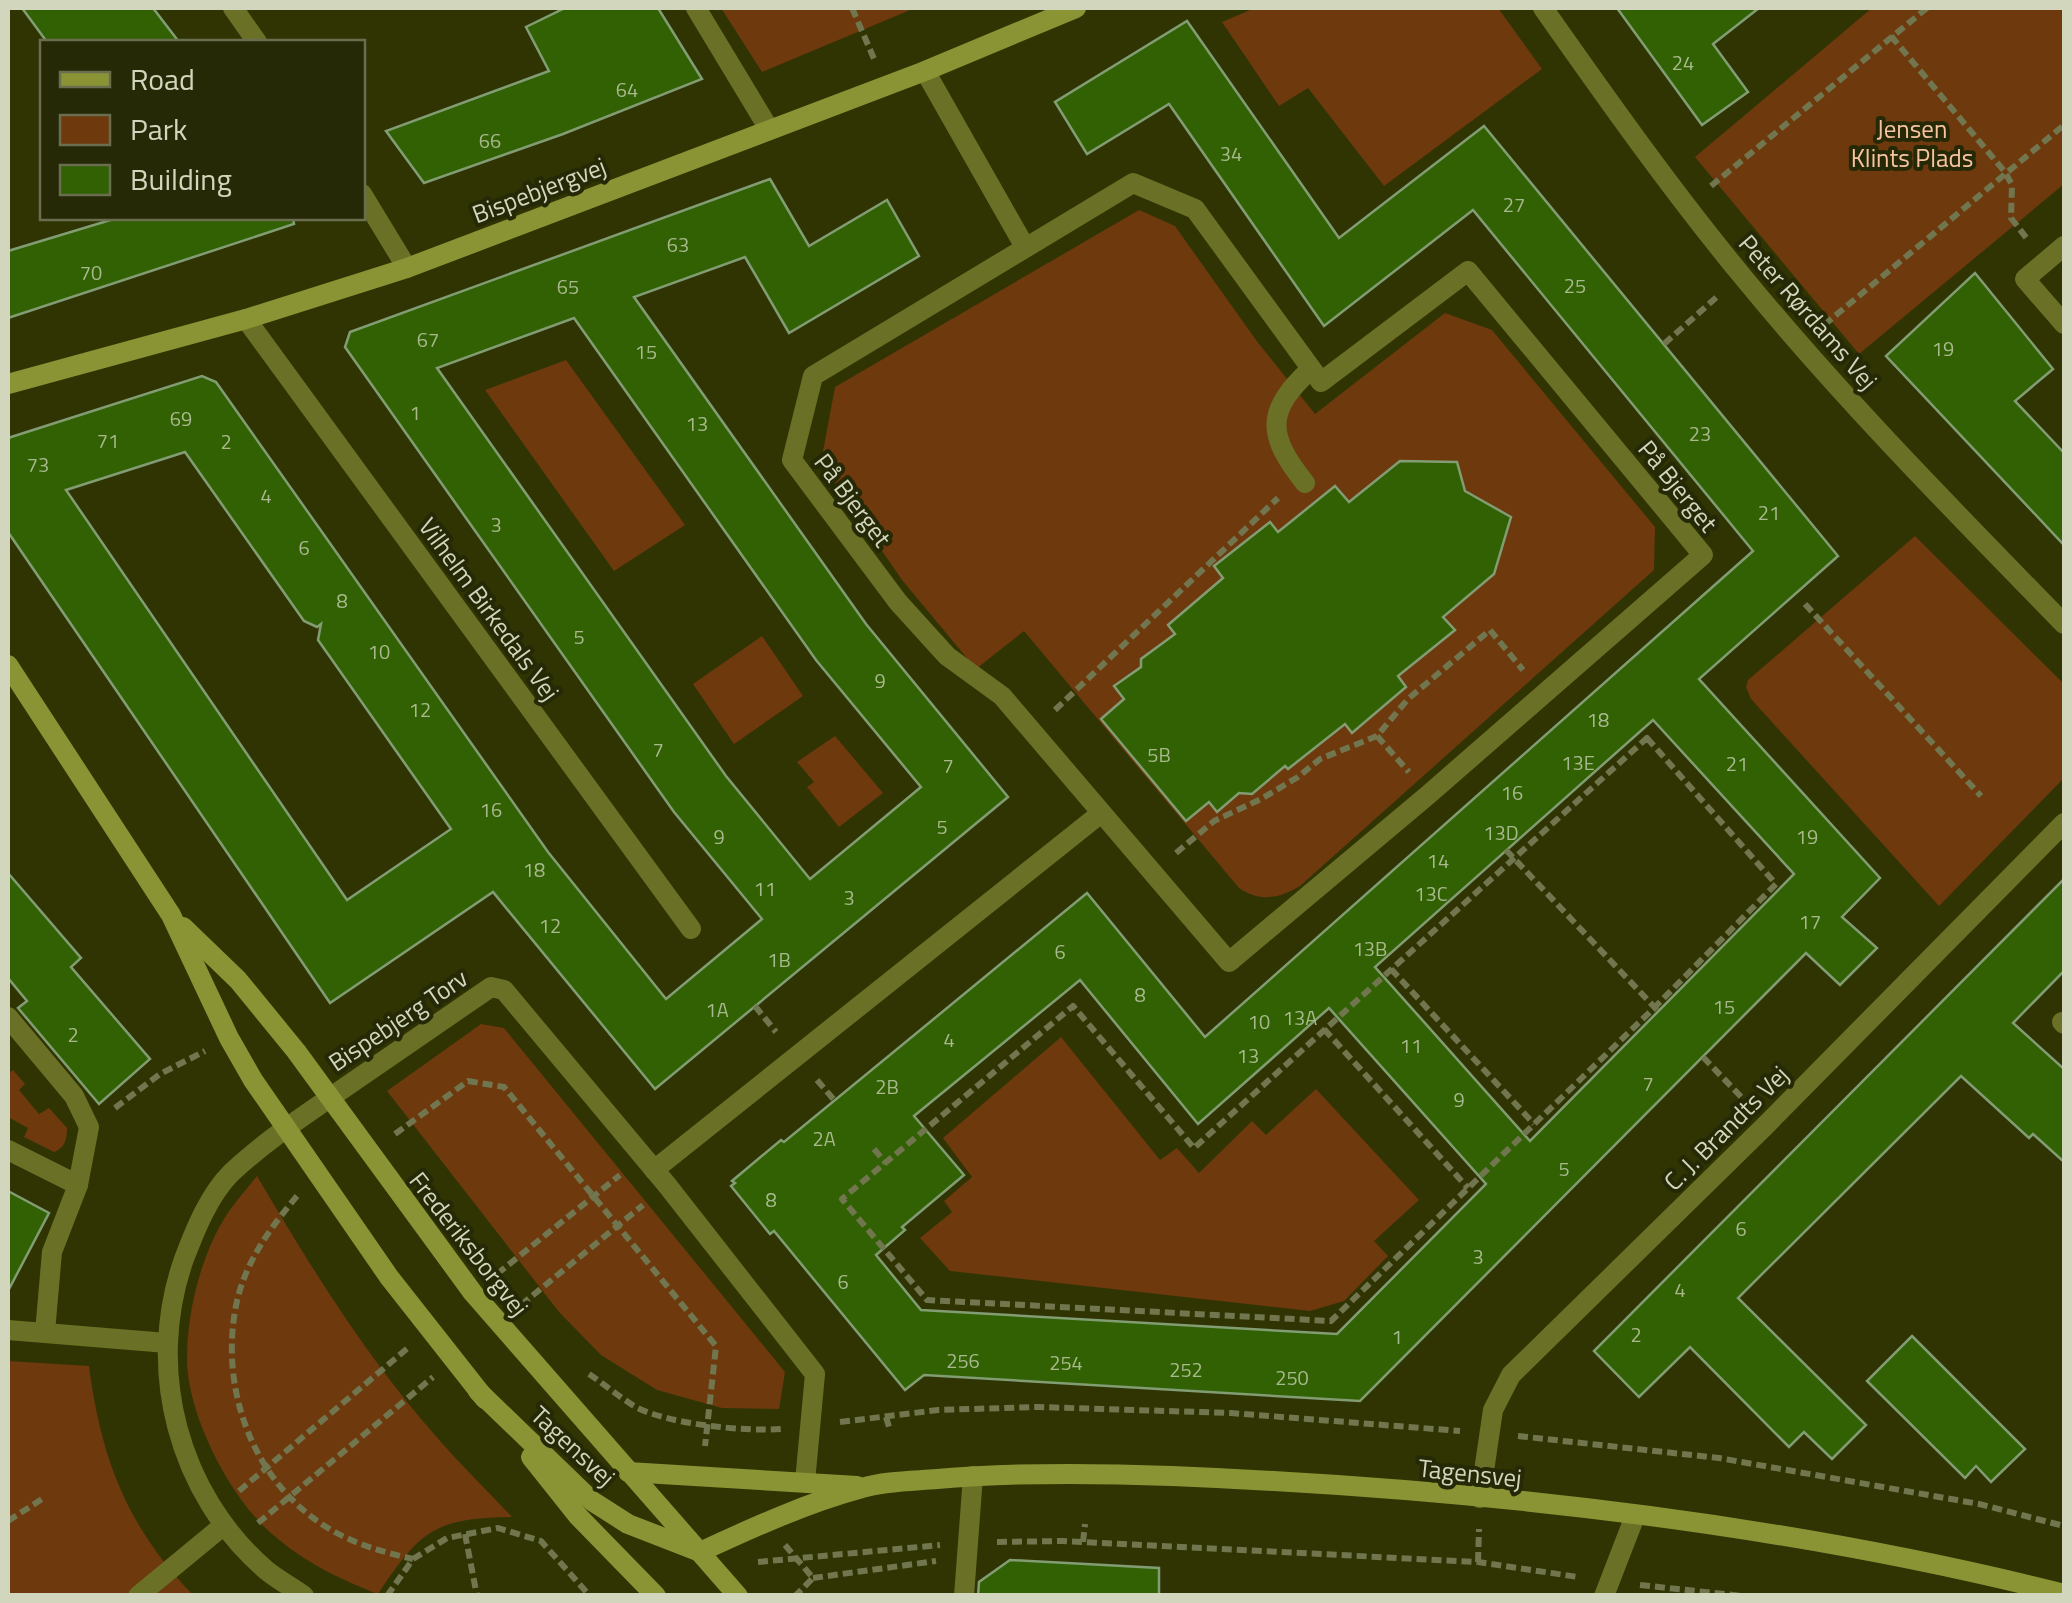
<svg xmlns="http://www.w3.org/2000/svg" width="2072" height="1603" viewBox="0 0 2072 1603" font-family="'Titillium Web',sans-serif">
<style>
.green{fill:#6d390d}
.building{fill:#316103;stroke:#829d73;stroke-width:2.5;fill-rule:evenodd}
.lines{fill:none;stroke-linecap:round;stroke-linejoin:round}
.path{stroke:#71764f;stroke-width:6;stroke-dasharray:10 5;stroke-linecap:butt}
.lane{stroke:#6a7126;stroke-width:20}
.street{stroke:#6a7126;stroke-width:20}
.secondary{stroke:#8a9435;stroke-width:20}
.labels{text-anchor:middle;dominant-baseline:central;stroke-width:8;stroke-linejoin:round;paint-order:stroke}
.number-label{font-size:20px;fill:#a9b98e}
.park-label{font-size:25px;fill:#f7c3a0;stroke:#262906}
.street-label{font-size:25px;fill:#d1d6bd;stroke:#262906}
</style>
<rect width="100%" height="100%" fill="#303403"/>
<g class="green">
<path d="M721 8H915L762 72Z"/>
<path d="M1255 8H1498L1542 69 1384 186 1308 88 1279 106 1222 22Z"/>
<path d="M1872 8H2064V184L1859 354 1695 157Z"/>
<path d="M1139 210 1175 226 1256 340 1315 414 1445 313 1492 330 1655 527 1654 570 1300 886C1279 899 1259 902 1239 888L1024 631 976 669 902 580 821 462 835 387Z"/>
<path d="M566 360 685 525 614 571 485 390Z"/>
<path d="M1915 536 2064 684V778L1939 906 1751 699 1746 687 1748 680Z"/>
<path d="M762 636 803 696 734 744 693 684Z"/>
<path d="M835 736 883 793 839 827 807 787 814 782 797 762Z"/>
<path d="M481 1024 504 1028 785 1372 779 1409 722 1408 657 1390 601 1355 559 1312 387 1091Z"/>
<path d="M1061 1037 1160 1160 1177 1148 1199 1173 1252 1121 1266 1135 1316 1089 1419 1200 1374 1241 1388 1256 1344 1301 1310 1311 950 1271 920 1238 952 1212 944 1201 972 1177 943 1138Z"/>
<path d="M13 1070 25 1084 19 1090 39 1114 49 1108 67 1128C67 1139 65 1148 54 1152L24 1137 28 1128 8 1117V1074Z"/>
<path d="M257 1176C307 1261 359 1345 422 1420 450 1454 482 1485 512 1517 434 1518 420 1531 378 1594 339 1579 304 1562 272 1534 230 1498 187 1415 187 1359 187 1313 200 1259 224 1219 233 1204 246 1190 257 1176Z"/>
<path d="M8 1361 89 1366C101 1458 127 1527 193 1595H8Z"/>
</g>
<g class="building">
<path d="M22 8H153L179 42H47Z"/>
<path d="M565 8H658L702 79 563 134 424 183 386 131 549 71 526 27Z"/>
<path d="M1617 8H1759L1713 44 1748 92 1702 125Z"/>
<path d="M1187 21 1339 238 1484 126 1838 556 1699 679 1880 878 1842 917 1877 948 1840 985 1806 953 1360 1401 924 1375 905 1390 774 1231 770 1234 731 1186 735 1183 732 1181 781 1140 784 1142 1087 893 1205 1037 1753 551 1473 210 1324 326 1169 104 1087 154 1055 102ZM1653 720 1794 874 1530 1141 1375 967ZM1080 980 1198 1124 1329 1008 1486 1184 1337 1334 921 1310 876 1255 905 1230 902 1227 964 1175 914 1116Z"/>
<path d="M770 179 809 246 887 200 919 256 789 333 745 257 634 297 866 624 1008 797 655 1089 493 892 330 1003 8 532V438L202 376 216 382 548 852 666 999 762 919 674 812 345 347 350 332ZM574 318 816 660 921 787 810 879 726 776 437 368ZM185 452 304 621 317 627 321 624 318 640 451 829 347 900 66 490Z"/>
<path d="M117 218H293L294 224 8 318V251Z"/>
<path d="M1975 273 2053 369 2015 401 2064 453V545L1886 356Z"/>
<path d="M1400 461 1457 462 1465 491 1511 517 1494 574 1443 617 1455 630 1398 676 1406 687 1352 733 1345 724 1288 769 1285 766 1252 794 1239 793 1217 812 1209 802 1186 821 1101 719 1124 699 1114 686 1141 667V659L1175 634 1168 625 1223 578 1214 566 1270 522 1278 532 1335 486 1349 502Z"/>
<path d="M8 873 81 958 71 967 150 1059 99 1104 18 1008 27 1001 8 978Z"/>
<path d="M2064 879V971L2013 1023 2064 1069V1162L2033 1134 2029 1138 1961 1076 1738 1298 1866 1425 1832 1459 1804 1432 1789 1447 1690 1347 1639 1397 1594 1351Z"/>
<path d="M8 1191 49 1213 8 1291Z"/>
<path d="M1912 1336 2025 1449 1991 1482 1976 1466 1965 1478 1867 1381Z"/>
<path d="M1010 1560 1159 1568V1596H978L979 1582Z"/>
</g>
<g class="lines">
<g class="path">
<path d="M852 8 875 61"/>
<path d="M1891 36 2005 172 2012 185 2011 218 2028 240"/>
<path d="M1711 186 1927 8"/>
<path d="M1824 325 2064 125"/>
<path d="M1664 344 1719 295"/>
<path d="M1805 604 1981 796"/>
<path d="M1055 710 1278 498"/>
<path d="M1377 736 1409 772"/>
<path d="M1647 738 1776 884 1655 1007 1331 1321 927 1300 842 1199 1073 1006 1194 1148Z"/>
<path d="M1506 850 1659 1012"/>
<path d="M1176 853 1214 821 1261 799 1298 777 1320 759 1377 736 1408 699 1490 630 1523 670"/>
<path d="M1391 969 1534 1124"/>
<path d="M755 1006 776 1032"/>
<path d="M1324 1029 1468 1188"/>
<path d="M1703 1057 1747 1103"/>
<path d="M817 1080 835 1101"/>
<path d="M115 1108 160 1074 205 1051"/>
<path d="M395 1134 468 1081 504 1087 716 1346 705 1446"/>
<path d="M874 1149 886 1163"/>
<path d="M297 1196C271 1227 246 1261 237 1301 218 1386 252 1482 328 1528 354 1544 383 1552 413 1559"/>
<path d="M497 1274 620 1175"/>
<path d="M521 1305 643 1205"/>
<path d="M589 1374C604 1384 618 1396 634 1406 665 1424 746 1432 782 1429"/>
<path d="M886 1417 890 1430"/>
<path d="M840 1422 938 1410 1038 1407 1231 1413 1460 1431"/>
<path d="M1518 1436 1719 1458 1979 1504 2064 1526"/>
<path d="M239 1491 409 1347"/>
<path d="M8 1521 45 1497"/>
<path d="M258 1523 433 1377"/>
<path d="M465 1534 477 1596"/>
<path d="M997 1542 1062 1541 1478 1562 1578 1577"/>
<path d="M1083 1542 1085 1524"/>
<path d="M785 1545 813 1578 795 1596"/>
<path d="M758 1562 940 1545"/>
<path d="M1478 1562 1479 1529"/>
<path d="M813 1578 936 1561"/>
<path d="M1640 1585 1743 1596"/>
<path d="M387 1596 413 1559 447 1538 498 1528 541 1541 590 1596"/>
</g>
<g class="lane">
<path d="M1133 183 1195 209 1321 382 1468 271 1703 555 1428 795 1229 962 1002 696 947 656 898 602 792 460 813 376Z"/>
<path d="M1305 483C1267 435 1265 411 1311 369"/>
<path d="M654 1170 1100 814"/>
<path d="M138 1596 224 1525"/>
<path d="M304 1596C292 1587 278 1580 266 1570 178 1494 145 1369 184 1259 195 1230 209 1195 231 1173 266 1140 308 1113 347 1086 395 1053 443 1020 491 987L504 990 667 1185 815 1374 805 1482"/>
</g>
<g class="street">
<path d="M233 8 257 42"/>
<path d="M696 8 769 129"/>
<path d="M1543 8C1607 99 1672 191 1743 277 1843 399 1954 511 2064 624"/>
<path d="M925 71 1025 247"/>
<path d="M362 194 407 268"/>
<path d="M2064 246 2025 279 2064 324"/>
<path d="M246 319 691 929"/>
<path d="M8 1017 74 1096 89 1127 78 1185 8 1150"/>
<path d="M2062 1022 2064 1024"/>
<path d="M8 1330 167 1343"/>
<path d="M45 1332 52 1252 78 1185"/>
<path d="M1480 1498 1493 1410 1511 1375 1766 1125 2064 823"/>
<path d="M964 1596 973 1476"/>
<path d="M1604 1596 1635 1516"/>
</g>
<g class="secondary">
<path d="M8 384 246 319 407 268 925 71 1076 8"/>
<path d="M8 665 171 915 229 1038 253 1080 389 1277 485 1399"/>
<path d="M183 927 238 980 296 1051 473 1293 738 1596"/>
<path d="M478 1391 592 1501 628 1524 700 1552C752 1528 806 1503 862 1488 885 1481 912 1481 937 1479 1015 1472 1093 1473 1172 1476 1465 1488 1780 1522 2064 1594"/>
<path d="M531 1457 578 1516 656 1596"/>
<path d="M628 1472 857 1486"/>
</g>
</g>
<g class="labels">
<g class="number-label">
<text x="1683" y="62">24</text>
<text x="627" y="89">64</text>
<text x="490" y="140">66</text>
<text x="1231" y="153">34</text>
<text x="1514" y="204">27</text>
<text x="678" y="244">63</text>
<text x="91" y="272">70</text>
<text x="1575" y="285">25</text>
<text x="568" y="286">65</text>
<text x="428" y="339">67</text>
<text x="1943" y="348">19</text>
<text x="646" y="351">15</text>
<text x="415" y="412">1</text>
<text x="181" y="418">69</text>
<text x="697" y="423">13</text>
<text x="1700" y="433">23</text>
<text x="108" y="440">71</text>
<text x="226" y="441">2</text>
<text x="38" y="464">73</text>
<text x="266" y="495">4</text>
<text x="1769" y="512">21</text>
<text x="496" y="524">3</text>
<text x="304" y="547">6</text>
<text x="342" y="600">8</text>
<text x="579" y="636">5</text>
<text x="379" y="651">10</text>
<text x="880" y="680">9</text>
<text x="420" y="709">12</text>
<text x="1598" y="719">18</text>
<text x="658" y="749">7</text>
<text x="1159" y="754">5B</text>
<text x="1578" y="762">13E</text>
<text x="1737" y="763">21</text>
<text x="948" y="765">7</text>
<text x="1512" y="792">16</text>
<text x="491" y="809">16</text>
<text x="942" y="826">5</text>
<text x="1501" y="832">13D</text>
<text x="719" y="836">9</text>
<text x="1807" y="836">19</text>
<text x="1438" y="860">14</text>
<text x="534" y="869">18</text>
<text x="765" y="888">11</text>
<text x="1431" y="893">13C</text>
<text x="849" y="897">3</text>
<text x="1810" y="921">17</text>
<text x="550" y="925">12</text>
<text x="1370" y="948">13B</text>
<text x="1060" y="951">6</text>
<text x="779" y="959">1B</text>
<text x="1140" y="994">8</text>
<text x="1724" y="1006">15</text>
<text x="717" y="1009">1A</text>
<text x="1300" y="1017">13A</text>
<text x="1259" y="1021">10</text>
<text x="73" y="1034">2</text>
<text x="949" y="1039">4</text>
<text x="1411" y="1045">11</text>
<text x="1248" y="1055">13</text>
<text x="1648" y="1083">7</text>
<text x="887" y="1086">2B</text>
<text x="1459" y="1099">9</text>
<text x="824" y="1138">2A</text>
<text x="1564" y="1168">5</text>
<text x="771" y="1199">8</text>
<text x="1741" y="1228">6</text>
<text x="1478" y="1256">3</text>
<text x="843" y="1281">6</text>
<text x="1680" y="1289">4</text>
<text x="1636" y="1334">2</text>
<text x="1397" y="1336">1</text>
<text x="963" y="1360">256</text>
<text x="1066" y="1362">254</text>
<text x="1186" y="1369">252</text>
<text x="1292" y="1377">250</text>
</g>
<g class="park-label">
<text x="1912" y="129">Jensen<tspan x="1912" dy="29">Klints Plads</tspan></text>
</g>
<g class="street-label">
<text transform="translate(539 190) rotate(-21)">Bispebjergvej</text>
<text transform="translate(1808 312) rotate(49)">Peter Rørdams Vej</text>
<text transform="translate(1678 486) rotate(51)">På Bjerget</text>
<text transform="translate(853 500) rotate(53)">På Bjerget</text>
<text transform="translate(489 609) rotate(54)">Vilhelm Birkedals Vej</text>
<text transform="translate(398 1020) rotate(-34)">Bispebjerg Torv</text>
<text transform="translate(1726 1128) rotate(-45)">C. J. Brandts Vej</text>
<text transform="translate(469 1244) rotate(52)">Frederiksborgvej</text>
<text transform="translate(573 1446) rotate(43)">Tagensvej</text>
<text transform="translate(1470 1473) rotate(6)">Tagensvej</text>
</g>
</g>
<rect width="2072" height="1603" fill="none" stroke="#d1d6bd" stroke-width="20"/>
<rect x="40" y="40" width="325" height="180" fill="#262906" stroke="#6a6e4f" stroke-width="2.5"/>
<rect x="60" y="72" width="50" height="15" fill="#8a9435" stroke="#6a6e4f" stroke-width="2.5"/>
<text x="130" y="90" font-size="30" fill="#d1d6bd">Road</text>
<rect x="60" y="115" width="50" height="30" fill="#6d390d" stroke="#6a6e4f" stroke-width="2.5"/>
<text x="130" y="140" font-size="30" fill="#d1d6bd">Park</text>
<rect x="60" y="165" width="50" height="30" fill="#316103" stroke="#6a6e4f" stroke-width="2.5"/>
<text x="130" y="190" font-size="30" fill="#d1d6bd">Building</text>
</svg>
